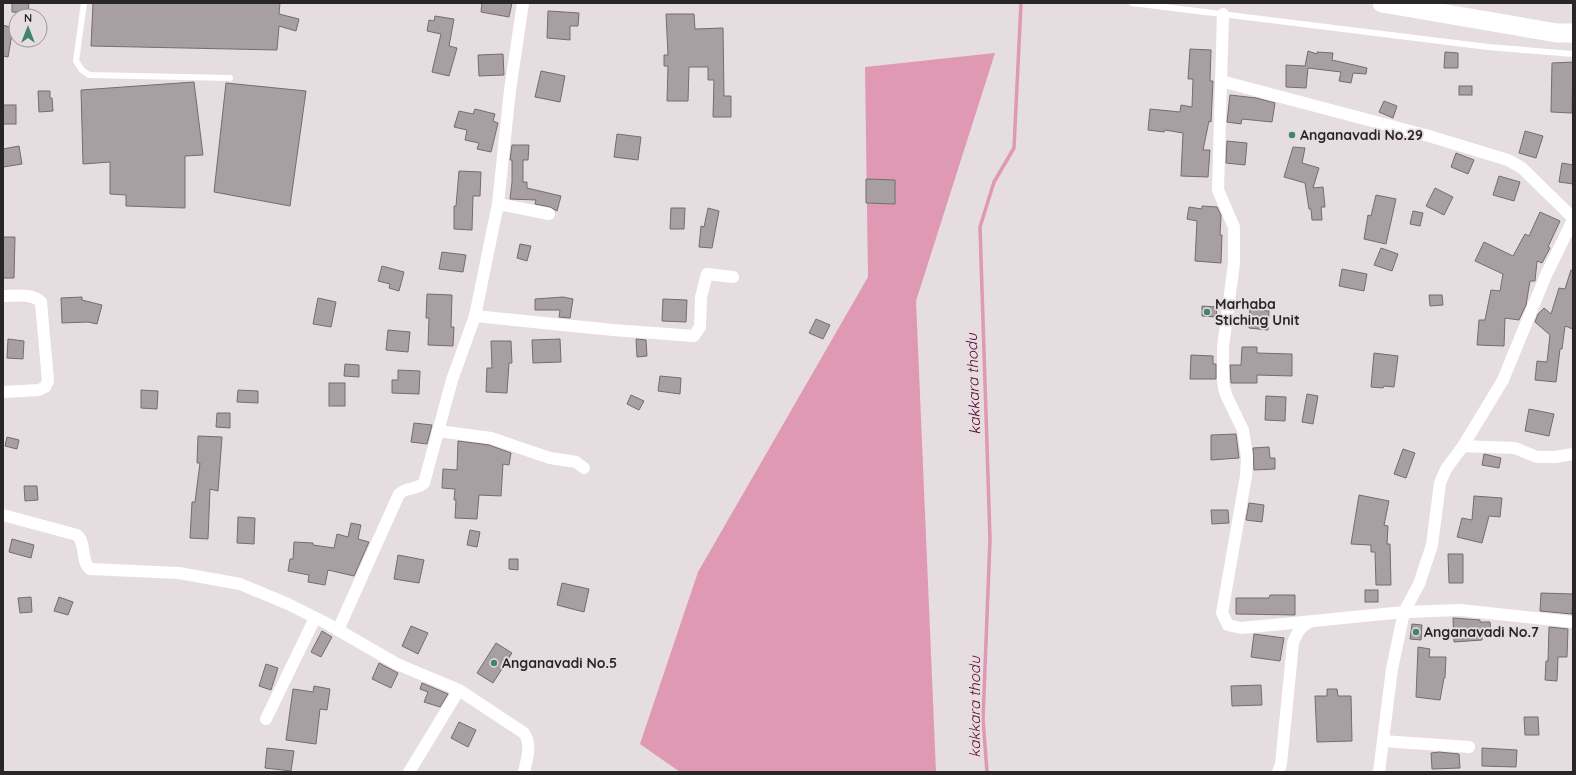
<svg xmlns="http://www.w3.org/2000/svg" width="1576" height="775" viewBox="0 0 1576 775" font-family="Quicksand,sans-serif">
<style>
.water{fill:#df99b3}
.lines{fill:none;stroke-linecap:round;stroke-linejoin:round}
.stream{stroke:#df99b3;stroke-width:3.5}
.building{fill:#a79fa2;stroke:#746d6f}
.service{stroke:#fff;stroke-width:6}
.minor{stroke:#fff;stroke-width:12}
.trunk{stroke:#fff;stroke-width:19}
.poi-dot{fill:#428373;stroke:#e5dddf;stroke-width:1.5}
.labels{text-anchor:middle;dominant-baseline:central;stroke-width:3.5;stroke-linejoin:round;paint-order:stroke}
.poi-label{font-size:14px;font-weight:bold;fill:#292627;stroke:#e5dddf;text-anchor:start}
.water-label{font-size:15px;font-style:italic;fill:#560230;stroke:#e5dddf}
</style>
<rect width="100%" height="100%" fill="#e5dddf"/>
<path class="water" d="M995 53 916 301 936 772H680L640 744 698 572 868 277 865 67Z"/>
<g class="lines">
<path class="stream" d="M987 772 983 719 990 539 980 227 994 182 1014 148 1021 3"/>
</g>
<g class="building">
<path d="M12 3H29L28 13 12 12Z"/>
<path d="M93 3H280L279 14 299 19 296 31 279 26 277 50 91 46Z"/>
<path d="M482 3H512L509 17 481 12Z"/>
<path d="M548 11 579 13 578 26H570V40L547 38Z"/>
<path d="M666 14H694L695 29 723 28 724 96H731V117H713L714 80H708V67H689L688 101H667L668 66H664V55H668Z"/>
<path d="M435 16 454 19 449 46 457 48 449 76 432 72 441 34 427 31 429 20 434 21Z"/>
<path d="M3 25 13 28 8 57 3 56Z"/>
<path d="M1190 49 1211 50 1210 81H1213L1211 122 1209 121 1203 150H1210L1208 177 1181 176 1183 133 1165 130 1164 132 1148 130 1150 109 1180 112 1181 105 1192 107 1193 79H1188Z"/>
<path d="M1308 51 1317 54V52L1333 53 1332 60 1367 68 1366 74 1353 73 1351 83 1339 81 1341 72 1308 68 1306 88 1286 87V65L1305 66Z"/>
<path d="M1445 52 1458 53V68H1444Z"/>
<path d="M503 54 504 75 479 76 478 55Z"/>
<path d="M1573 62 1572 113 1551 112 1552 63Z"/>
<path d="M541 71 565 76 560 102 535 97Z"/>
<path d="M194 82 203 155 185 156V208L126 206V195L110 194V162L83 164 81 90Z"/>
<path d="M226 83 306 91 290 206 214 192Z"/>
<rect x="1459" y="86" width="13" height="9"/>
<path d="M38 91H50V98H52L53 111 39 112Z"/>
<path d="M1230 95 1256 98 1275 103 1272 122 1242 119 1241 124 1227 122Z"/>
<path d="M1384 101 1397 106 1393 118 1379 112Z"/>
<rect x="3" y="105" width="13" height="19"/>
<path d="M475 109 495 114 493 121 498 123 491 152 477 149 479 143 465 140 467 130 454 127 459 111 473 114Z"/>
<path d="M1525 131 1543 136 1536 158 1519 153Z"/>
<path d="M617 134 641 137 638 160 614 157Z"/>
<path d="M1227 141 1247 143 1245 165 1226 163Z"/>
<path d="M512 145H529L528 160H523V182H527V188L561 196 557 211 550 207 535 204 536 200 510 199 512 182V160H510Z"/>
<path d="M19 146 22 164 3 167V149Z"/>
<path d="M1293 147 1305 148 1302 163 1319 168 1313 188 1323 187 1325 207H1321L1322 220H1312L1311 209H1309L1305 183 1284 177Z"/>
<path d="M1456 153 1474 160 1468 174 1451 167Z"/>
<path d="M1562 163 1573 165V184L1559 182Z"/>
<path d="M459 171 481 172 480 196H473L472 230 454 229V206H456Z"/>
<path d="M1499 176 1520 182 1514 201 1493 195Z"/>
<path d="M866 179 895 180V204L866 203Z"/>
<path d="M1435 188 1453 197 1444 215 1426 206Z"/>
<path d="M1376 195 1396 199 1386 244 1364 239 1368 215 1371 216Z"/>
<path d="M1202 206 1217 207 1221 215 1220 235H1222L1221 263 1195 261 1197 221 1187 219 1189 207 1202 209Z"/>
<path d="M671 208H685L684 229H670Z"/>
<path d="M708 208 719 211 712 248 699 247 701 226 704 227Z"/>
<path d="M1413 211 1423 213 1420 226 1410 224Z"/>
<path d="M1540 212 1560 221 1548 247 1550 248 1542 263 1537 261 1535 281H1530L1526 305 1519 320 1505 318 1504 346 1477 345 1479 320H1485L1491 290 1500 291 1503 274 1475 261 1484 242 1513 256 1525 234 1529 236Z"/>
<path d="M3 237H15L14 278H3Z"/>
<path d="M520 244 531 246 527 261 517 258Z"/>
<path d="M1381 248 1398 254 1392 271 1374 265Z"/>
<path d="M442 252 466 255 463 272 439 269Z"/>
<path d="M382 266 404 272 399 291 389 288 390 284 378 281Z"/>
<path d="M1342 269 1367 274 1364 291 1339 286Z"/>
<path d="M1571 270H1573V329L1565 326 1562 349H1560L1556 382 1535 380 1537 361 1547 362 1550 335 1535 322 1538 314 1544 308 1551 314 1559 288 1565 289Z"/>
<path d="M427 294 452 295 451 327H454L453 346 428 345 429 318H426Z"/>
<path d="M1429 295H1442L1443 305 1430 306Z"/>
<path d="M82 297V300L102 305 97 324 88 322 62 323 61 298Z"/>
<path d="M563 297 573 299 570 318 559 317 560 310H535V299Z"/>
<path d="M318 298 336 302 331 327 313 324Z"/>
<path d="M663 299 687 300 686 322 662 321Z"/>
<path d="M1202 306 1217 307 1216 317 1202 316Z"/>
<path d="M1250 309 1269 311 1268 330 1249 328Z"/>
<path d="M816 319 830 325 823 339 809 333Z"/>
<path d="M388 330 410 332 408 352 386 350Z"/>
<path d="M8 339 24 341 23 359 7 358Z"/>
<path d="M560 339 561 362 533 363 532 340Z"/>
<path d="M636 339 646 340 647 356 637 357Z"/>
<path d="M491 341H511L512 363H509L507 393 486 392 487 368H492Z"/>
<path d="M1242 347H1257V353L1292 354V376L1257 375V383H1231L1230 365H1241Z"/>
<path d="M1374 353 1398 356 1394 387 1384 386 1383 388 1371 387Z"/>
<path d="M1191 355 1213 356V364H1216V379H1190Z"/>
<path d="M345 364 359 365V377L344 376Z"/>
<path d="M398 370 420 371 419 394 392 393V380H398Z"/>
<path d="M660 376 681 378 680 394 658 391Z"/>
<rect x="329" y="383" width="16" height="23"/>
<path d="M141 390 158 391 157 409 141 408Z"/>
<path d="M238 390 258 391V403L237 402Z"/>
<path d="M1307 394 1318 396 1313 424 1302 422Z"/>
<path d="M631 395 644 401 639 410 627 404Z"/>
<path d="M1266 396 1286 397 1285 421 1265 420Z"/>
<path d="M1529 409 1554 414 1549 436 1525 431Z"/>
<path d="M217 413H230V428L216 427Z"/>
<path d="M414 423 432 425 427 444 411 442Z"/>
<path d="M1236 434 1239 458 1211 460V435Z"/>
<path d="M198 436 222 437 218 491 210 489 208 539 190 538 192 502H195L200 463H197Z"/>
<path d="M7 437 19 440 17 449 5 446Z"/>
<path d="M458 441 489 445 511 453 509 465 503 464 501 496 479 495 477 519 455 518 456 500H454L455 489 442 488 443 469 457 470Z"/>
<path d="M1269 447 1270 458H1275V469L1254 470 1253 448Z"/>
<path d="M1403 449 1415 453 1406 478 1394 474Z"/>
<path d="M1484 454 1501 458 1499 468 1482 465Z"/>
<path d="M24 486H37L38 500 25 501Z"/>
<path d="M1359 495 1389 501 1384 525 1388 526 1387 544H1390L1391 585H1376L1375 552H1371V545L1351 544Z"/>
<path d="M1474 496 1502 498 1500 517 1489 516 1482 543 1457 537 1462 518 1472 520Z"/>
<path d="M1249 503 1264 505 1262 522 1246 520Z"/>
<path d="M1211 510H1228L1229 523 1212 524Z"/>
<path d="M238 517 255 518 254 544 237 543Z"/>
<path d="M351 523 361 525 358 539 369 542 354 576 328 570 325 585 308 582 309 575 288 571 290 559H293L294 542 313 543V545L334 548 337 534 348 537Z"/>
<path d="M470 530 480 532 477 547 467 545Z"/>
<path d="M12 539 34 545 31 558 9 552Z"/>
<path d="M1448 554H1463V583H1449Z"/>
<path d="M398 555 424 560 419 583 394 579Z"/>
<path d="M509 559H518V570L509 569Z"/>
<path d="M562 583 589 589 584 612 557 605Z"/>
<rect x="1365" y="590" width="13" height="12"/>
<path d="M1541 593 1573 594 1572 614 1540 611Z"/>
<path d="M1270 595H1295V615L1236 614V598H1269Z"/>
<path d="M31 597 32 612 20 613 18 598Z"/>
<path d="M59 597 73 602 68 615 54 611Z"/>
<path d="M1453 618 1480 620V622H1490L1491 633H1482V640L1454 642Z"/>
<path d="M1412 624 1422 625 1421 640 1410 639Z"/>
<path d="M411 626 428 633 418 654 402 646Z"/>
<path d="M1549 627 1568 629 1567 657H1558L1557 681 1545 680 1546 661H1548Z"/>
<path d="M322 631 332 637 321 657 311 652Z"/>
<path d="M1254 634 1284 638 1280 661 1251 657Z"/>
<path d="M496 643 512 653 493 683 477 673Z"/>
<path d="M1418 647 1430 649 1429 657H1446L1445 678H1444L1440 700 1416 697Z"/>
<path d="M379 663 398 673 391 688 372 679Z"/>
<path d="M266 664 278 668 271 690 259 686Z"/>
<path d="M422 683 448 694 440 707 424 702 428 692 420 689Z"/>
<path d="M1261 685 1262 705 1232 706 1231 686Z"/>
<path d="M314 686 330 689 327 710 320 709 316 744 286 740 293 689 313 692Z"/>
<path d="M1327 689H1337L1338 696H1351L1352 741 1317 742 1315 696H1327Z"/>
<path d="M1524 717H1538L1539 735H1525Z"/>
<path d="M459 722 476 730 468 747 451 738Z"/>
<path d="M267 748 294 751 291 771 265 768Z"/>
<path d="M1482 748 1517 750 1516 767 1482 766Z"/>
<path d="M1439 752 1459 754 1460 768 1432 769 1431 753Z"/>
</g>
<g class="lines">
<g class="service">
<path d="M84 3 76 61 82 70 89 75 230 78"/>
<path d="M1132 3 1488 47 1573 54"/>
</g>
<g class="minor">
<path d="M1223 14 1218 190 1234 227V263L1223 347V378L1224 388 1227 397 1243 430 1247 457 1246 476 1222 613 1228 625 1241 628 1313 621"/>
<path d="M1221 81 1429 136 1508 160 1522 168 1573 218"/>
<path d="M498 204 549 214"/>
<path d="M3 296C16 296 32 293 41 302L48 381 45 387 39 390 3 392"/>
<path d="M475 316 613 330 694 336 700 327 701 297 707 274 733 277"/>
<path d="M438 431 491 438 550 458 576 462 584 468"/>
<path d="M1463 446 1515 448 1537 457H1555L1573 454"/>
<path d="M3 515 77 535C87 544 80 561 90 569L179 573 240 584 288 604 326 623 397 664 459 690 524 733C532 745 527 758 524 772"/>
<path d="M338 630 399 494C406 487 417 490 424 483L452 380 475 316 498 204 510 90 523 3"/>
<path d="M266 719 315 618"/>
<path d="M1383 741 1469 747"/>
<path d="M409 772 459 690"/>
<path d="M1278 772 1281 764 1293 643C1297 632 1302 624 1313 621L1404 612 1460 610 1573 622"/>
<path d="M1379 772 1392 669 1404 612 1419 584 1432 545 1440 483 1446 469 1463 446 1503 380 1546 275 1573 220"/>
</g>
<path class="trunk" d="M1382 3 1557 33H1573"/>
</g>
<g class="poi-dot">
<circle cx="1292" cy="135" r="4"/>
<circle cx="1207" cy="312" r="4"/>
<circle cx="1416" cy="632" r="4"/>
<circle cx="494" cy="663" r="4"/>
</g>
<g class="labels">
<g class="poi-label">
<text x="1300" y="135">Anganavadi No.29</text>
<text x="1215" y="304">Marhaba<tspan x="1215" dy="16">Stiching Unit</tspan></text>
<text x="1424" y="632">Anganavadi No.7</text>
<text x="502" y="663">Anganavadi No.5</text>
</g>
<g class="water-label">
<text transform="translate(973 384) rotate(-92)">kakkara thodu</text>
<text transform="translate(974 707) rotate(-90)">kakkara thodu</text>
</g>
</g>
<rect width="1576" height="775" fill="none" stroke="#292627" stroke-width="8"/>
<g transform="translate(28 28)"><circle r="19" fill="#e5dddf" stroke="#9a9495"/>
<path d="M0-3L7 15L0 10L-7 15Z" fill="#428373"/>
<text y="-6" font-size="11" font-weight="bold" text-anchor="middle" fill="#292627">N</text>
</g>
</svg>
